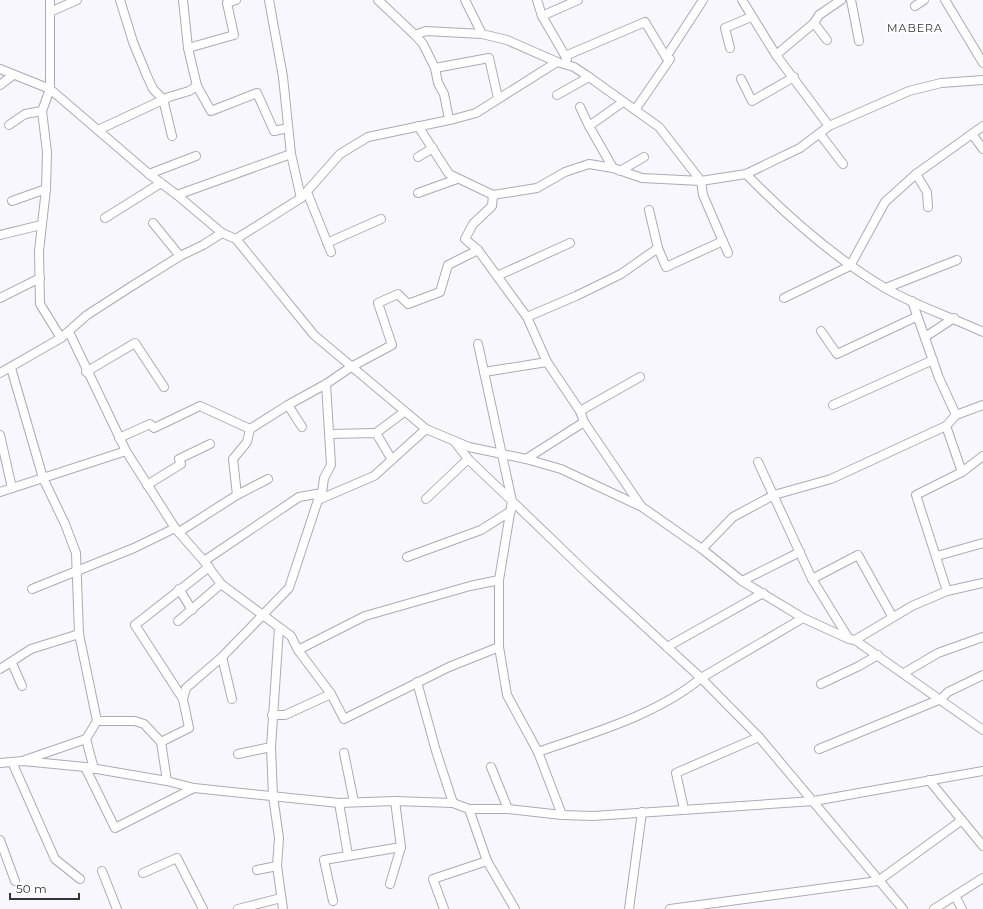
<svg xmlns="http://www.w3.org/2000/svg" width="983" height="909" viewBox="0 0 983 909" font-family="Montserrat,sans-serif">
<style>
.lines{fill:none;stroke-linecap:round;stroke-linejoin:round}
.street-casing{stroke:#ababb8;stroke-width:10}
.street{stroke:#fff;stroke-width:8}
.labels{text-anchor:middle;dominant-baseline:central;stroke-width:3.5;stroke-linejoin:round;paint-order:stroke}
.neighbourhood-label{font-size:11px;letter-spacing:1px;fill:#343439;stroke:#fff}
</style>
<rect width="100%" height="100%" fill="#f7f7fd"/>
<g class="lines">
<g class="street-casing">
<g id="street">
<path d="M50 0V89L42 111 47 152 46 189 39 251 40 304 61 338"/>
<path d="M120 0 133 42 147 76 153 89 163 99 172 136"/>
<path d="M269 0 283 77 291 154 301 198"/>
<path d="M378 0 415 35 426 31 482 34 507 40 557 62 574 67 589 77 659 127 701 181 703 195 728 253"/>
<path d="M465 0 482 34"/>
<path d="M537 0 542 16 567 59"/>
<path d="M742 0 776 55 829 126"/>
<path d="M851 0 859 41"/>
<path d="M945 0 983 63"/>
<path d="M915 6 924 0"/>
<path d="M50 12 77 0"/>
<path d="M542 16 578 0"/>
<path d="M814 23 827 40"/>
<path d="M415 35 423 44 435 68 438 83 444 94 449 119"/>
<path d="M188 48 234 35 227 3 236 0"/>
<path d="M730 48 725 28 751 17"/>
<path d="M776 55 814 23 819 15 841 0"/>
<path d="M565 56 645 22 666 57 670 59 635 110"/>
<path d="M666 57 703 0"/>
<path d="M435 68 489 58 498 98"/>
<path d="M0 69 50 89 149 174 177 195 222 233 236 239 314 335 426 429 469 447 526 459 561 469 642 507 702 549 742 581 803 618 849 639 855 640 983 730"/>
<path d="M741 79 752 101 794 77"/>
<path d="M0 85 13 75"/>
<path d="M197 86 211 111 257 93 274 131 288 128"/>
<path d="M557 95 589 77"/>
<path d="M580 107 589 126 623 102"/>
<path d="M9 125 25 114 42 111"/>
<path d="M418 126 449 174 493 195 537 188 565 172 589 164 613 168 642 178 701 181 746 174 800 148 829 126 909 91 941 83 983 80"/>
<path d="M589 126 613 168"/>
<path d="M98 130 169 97 189 91 197 86 188 48 183 0"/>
<path d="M820 134 843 164"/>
<path d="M972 134 983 149"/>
<path d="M418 157 433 148"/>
<path d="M620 171 644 157"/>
<path d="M149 174 196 156"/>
<path d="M746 174C789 218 833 257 885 288 916 306 951 317 983 332"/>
<path d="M916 174 927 192 928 207"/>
<path d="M307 192 331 252"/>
<path d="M418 193 457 179"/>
<path d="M177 195 291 154"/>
<path d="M493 195 492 206 473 224 465 239 478 250 527 317 547 362 580 411 584 422 641 506"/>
<path d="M12 201 46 189"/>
<path d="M105 218 161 183"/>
<path d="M153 223 180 256"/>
<path d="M0 235 41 225"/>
<path d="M236 239 301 198 340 154 368 137 454 119 476 113 557 62"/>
<path d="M327 243 381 219"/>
<path d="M658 248 666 267 723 241"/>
<path d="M497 276 570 243"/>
<path d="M886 288 957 260"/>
<path d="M0 298 40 278"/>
<path d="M784 298 850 266 885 202 916 174 983 126"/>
<path d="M912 301 939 378 956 415"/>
<path d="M527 317 576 296 621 274 658 248 649 210"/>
<path d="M821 331 837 354 916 317"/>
<path d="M69 332 126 451 175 528 204 561 221 584 291 636 298 650 331 694 344 719 449 667 499 647"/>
<path d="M925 337 954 318"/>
<path d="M478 344 512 501 592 578 701 678 759 737 903 909"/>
<path d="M11 368 43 478 65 524 76 553 79 634 97 721"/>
<path d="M86 372 135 343 164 387"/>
<path d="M484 372 547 362"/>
<path d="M0 373 61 338 87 315 132 286 180 256 203 245 222 233"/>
<path d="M288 405 302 427"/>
<path d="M833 405 933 360"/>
<path d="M580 411 640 377"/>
<path d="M946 426 962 472"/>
<path d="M376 433 404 412"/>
<path d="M329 434 376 433 392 460"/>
<path d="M0 435 12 488"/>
<path d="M119 438 150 424 154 428 200 406 250 429"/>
<path d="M455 442 468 459 512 501 499 580V647L507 695 538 752 562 815"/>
<path d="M526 459 584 422"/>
<path d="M758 462 812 579 849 639"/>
<path d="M147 485 181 464 179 459 210 444"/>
<path d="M0 492 126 451"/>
<path d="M237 495 233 459 247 442 250 429 288 405 326 384 351 367 392 345 378 303 398 294 408 304 440 292 448 265 478 250"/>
<path d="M426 499 468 459"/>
<path d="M318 500 374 476 426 429"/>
<path d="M179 532 237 495 268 479"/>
<path d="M702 549 733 517 774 495 831 479 946 426 956 415 983 405"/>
<path d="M937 556 983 543"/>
<path d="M407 557 481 530 511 511"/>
<path d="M204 561 299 497 322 493"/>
<path d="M812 579 858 555 892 616"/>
<path d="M742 581 800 552"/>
<path d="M32 589 134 548 175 528"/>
<path d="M179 589 192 610"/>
<path d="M947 591 916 495 962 472 983 456"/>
<path d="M178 621 221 584"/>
<path d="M279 628 271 747 273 796 279 838 277 866 283 909"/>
<path d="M855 640 912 606 947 591 983 583"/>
<path d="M667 647 763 593"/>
<path d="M298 650 365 616 470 586 499 580"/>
<path d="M222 657 232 699"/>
<path d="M12 663 22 686"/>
<path d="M0 669 31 649 79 634"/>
<path d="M904 673 938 653 983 637"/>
<path d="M417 682 436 751 453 803"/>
<path d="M821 684 859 666 878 655"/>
<path d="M183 699 186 688 222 657 289 588 318 500 322 493 324 478 331 465 326 384"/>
<path d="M272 715H285L331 694"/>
<path d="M86 739 94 769"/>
<path d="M161 742 189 728 183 699 135 625 209 567"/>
<path d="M819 749 941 699 948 692 983 675"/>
<path d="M538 752C592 733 657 715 701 678L803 618"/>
<path d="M344 753 354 802"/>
<path d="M238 754 271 747"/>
<path d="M25 760 86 739 97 721H135L144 724 161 742 167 781"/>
<path d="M12 762 55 859 80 879"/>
<path d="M0 763 23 761 85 767 167 781 194 788 339 803 395 801 453 803 469 809H508L562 815 593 816 814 801 983 771"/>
<path d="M85 767 115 828 194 788"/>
<path d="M491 767 508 809"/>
<path d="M929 780 983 846"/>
<path d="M339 803 348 855"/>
<path d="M469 809 487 861 515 909"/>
<path d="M684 809 676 773 759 737"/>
<path d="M0 840 15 881"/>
<path d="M257 870 277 866"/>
<path d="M102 871 117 909"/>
<path d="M143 873 177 858 203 909"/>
<path d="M390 884 401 847 395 801"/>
<path d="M955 896 962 909"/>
<path d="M333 901 324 860 401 847"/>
<path d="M238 909 281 898"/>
<path d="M444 909 433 879 487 861"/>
<path d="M629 909 642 812"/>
<path d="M670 909 878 881 962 820"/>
<path d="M934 909 983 878"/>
</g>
</g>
<use href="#street" class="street"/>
</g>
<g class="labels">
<g class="neighbourhood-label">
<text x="915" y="28">MABERA</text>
</g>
</g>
<path d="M10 893v6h69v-6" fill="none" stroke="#343439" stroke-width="2"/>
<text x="16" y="893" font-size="12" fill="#343439" stroke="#ffffff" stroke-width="3" paint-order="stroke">50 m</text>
</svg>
